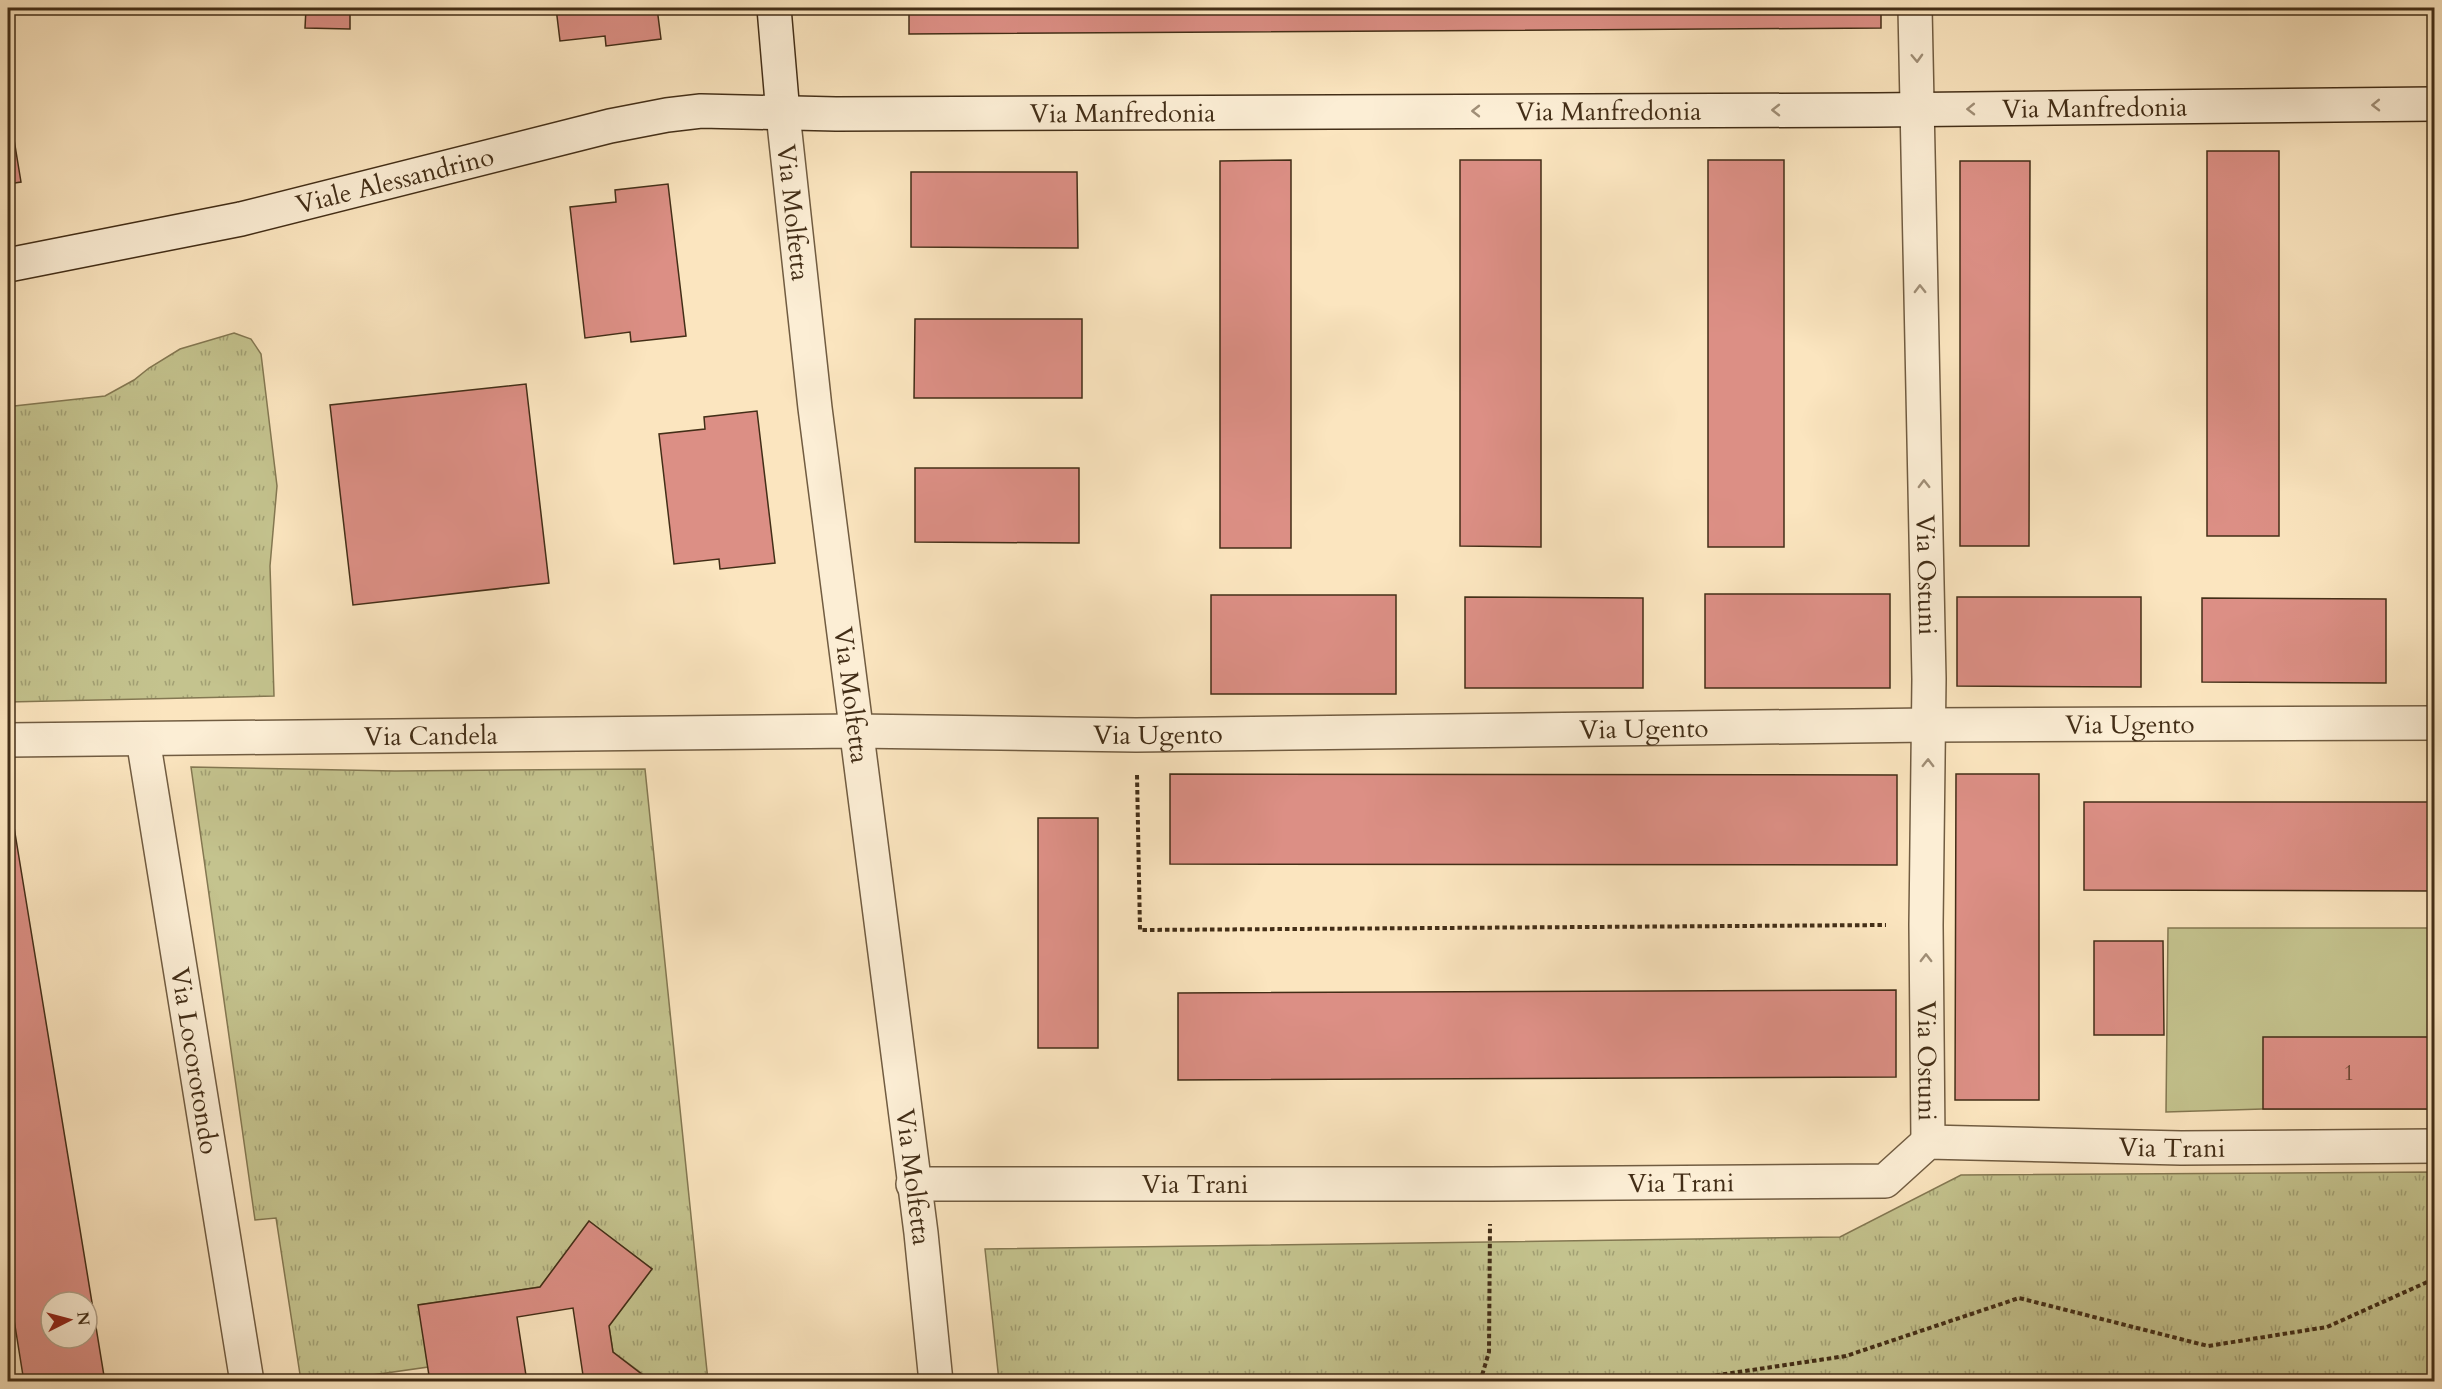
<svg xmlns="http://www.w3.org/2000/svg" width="2442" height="1389" viewBox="0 0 2442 1389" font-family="Cardo,serif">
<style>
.grass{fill:url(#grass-tufts);stroke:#847852;stroke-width:1.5}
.park{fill:#c4c38e;stroke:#847852;stroke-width:1.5}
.building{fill:#dc8f85;stroke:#432e17;stroke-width:1.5;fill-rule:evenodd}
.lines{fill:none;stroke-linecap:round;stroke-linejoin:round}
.street-casing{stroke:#715c41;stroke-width:36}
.secondary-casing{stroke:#432e17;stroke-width:36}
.path{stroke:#432e17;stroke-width:4;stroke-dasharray:4.5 3;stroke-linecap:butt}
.street{stroke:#fceed5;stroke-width:33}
.secondary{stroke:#fceed5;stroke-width:33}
.oneway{stroke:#a08e76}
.labels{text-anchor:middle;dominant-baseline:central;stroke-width:6;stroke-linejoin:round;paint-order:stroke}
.number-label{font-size:22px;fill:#694632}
.street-label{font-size:26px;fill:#432e17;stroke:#fceed5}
</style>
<defs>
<pattern id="grass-tufts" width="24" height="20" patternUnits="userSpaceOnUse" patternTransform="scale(1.5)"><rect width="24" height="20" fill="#c4c38e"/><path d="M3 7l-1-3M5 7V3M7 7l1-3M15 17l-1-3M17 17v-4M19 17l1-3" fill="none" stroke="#a19f73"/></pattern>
</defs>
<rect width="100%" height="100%" fill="#fbe5bf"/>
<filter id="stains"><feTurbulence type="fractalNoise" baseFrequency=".00333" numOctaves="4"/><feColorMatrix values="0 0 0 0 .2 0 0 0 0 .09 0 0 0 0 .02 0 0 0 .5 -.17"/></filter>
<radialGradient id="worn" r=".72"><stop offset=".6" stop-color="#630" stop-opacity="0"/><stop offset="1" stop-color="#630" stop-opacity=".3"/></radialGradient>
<g class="grass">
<path d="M234 333 251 339 261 354 277 486 270 566 274 696 8 702V409L14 406 105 396 134 380 149 368 180 349Z"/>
<path d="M191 767 395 771 645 769 708 1381H652L613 1352 609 1326 652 1269 589 1221 540 1287 419 1305 428 1367 330 1381H301L276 1218 255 1220Z"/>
<path d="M2434 1172V1381H999L985 1249 1840 1237 1961 1175Z"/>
</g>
<path class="park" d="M2168 928H2434V1109H2263L2166 1112Z"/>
<g class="building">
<path d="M306 8H350V29L305 28Z"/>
<path d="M556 8H657L661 39 606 46 605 36 560 41Z"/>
<path d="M909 8H1881V28L909 34Z"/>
<path d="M8 115H10L21 182 8 184Z"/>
<rect x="2207" y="151" width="72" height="385"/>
<path d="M1291 160V548H1220V161Z"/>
<path d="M1460 160H1541V547L1460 546Z"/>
<rect x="1708" y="160" width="76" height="387"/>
<path d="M1960 161H2030L2029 546H1960Z"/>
<path d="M911 172H1077L1078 248 911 247Z"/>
<path d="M668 184 686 336 631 342 630 332 585 338 570 207 616 202 615 190Z"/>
<path d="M915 319H1082V398H914Z"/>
<path d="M526 384 549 583 353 605 330 405Z"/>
<path d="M757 411 775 563 720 569 719 559 674 564 659 434 705 429 704 417Z"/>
<path d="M915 468H1079V543L915 542Z"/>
<rect x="1705" y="594" width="185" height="94"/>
<rect x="1211" y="595" width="185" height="99"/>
<path d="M1465 597 1643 598V688H1465Z"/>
<path d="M1957 597H2141V687L1957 686Z"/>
<path d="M2202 598 2386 599V683L2202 682Z"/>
<path d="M1170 774 1897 775V865L1170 864Z"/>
<path d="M1956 774H2039V1100H1955Z"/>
<path d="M2084 802H2434V891L2084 890Z"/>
<rect x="1038" y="818" width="60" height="230"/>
<path d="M14 827 105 1382H24L8 1282V828ZM51 1302H87V1338H51Z"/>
<path d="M2094 941H2163L2164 1035H2094Z"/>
<path d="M1896 990V1077L1178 1080V993Z"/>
<rect x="2263" y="1037" width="171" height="72"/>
<path d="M589 1221 652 1269 609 1326 613 1352 652 1382H584L573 1308 517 1317 527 1382H430L418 1305 540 1287Z"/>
</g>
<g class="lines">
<g class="street-casing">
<g id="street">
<path id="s1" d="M1915 8 1929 679 1926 925 1928 1142"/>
<path id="s2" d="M783 114 815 408 921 1233 936 1382"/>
<path id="s3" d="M143 739 247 1382"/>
<path id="s4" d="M8 740 855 731 1136 735 1928 725 2434 723"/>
<path id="s5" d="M913 1184H1490L1885 1181 1928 1142 2181 1148 2434 1146"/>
</g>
</g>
<g class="secondary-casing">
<g id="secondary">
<path d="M774 8 783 114"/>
<path id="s6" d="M8 265 241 219 610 126 667 115 701 111 836 114 1877 110 2434 104"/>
</g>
</g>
<g class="path">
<path d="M1137 775 1140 930 1886 925"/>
<path d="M1480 1382 1489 1352 1490 1224"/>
<path d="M1671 1382 1846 1356 2019 1298 2208 1346 2327 1327 2434 1279"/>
</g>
<use href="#street" class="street"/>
<use href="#secondary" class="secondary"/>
</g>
<defs><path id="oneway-chevron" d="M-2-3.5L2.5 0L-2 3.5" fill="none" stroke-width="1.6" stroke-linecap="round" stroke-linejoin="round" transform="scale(1.5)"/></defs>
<g class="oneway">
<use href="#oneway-chevron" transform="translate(1917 58) rotate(88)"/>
<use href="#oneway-chevron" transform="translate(2376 105) rotate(179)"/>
<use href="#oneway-chevron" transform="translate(1971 109) rotate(179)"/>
<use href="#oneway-chevron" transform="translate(1776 110) rotate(180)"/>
<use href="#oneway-chevron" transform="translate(1476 111) rotate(180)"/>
<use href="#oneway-chevron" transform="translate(1920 289) rotate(-91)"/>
<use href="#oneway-chevron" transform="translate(1924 484) rotate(-91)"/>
<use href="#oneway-chevron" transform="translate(1928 763) rotate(-89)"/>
<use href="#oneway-chevron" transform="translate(1926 958) rotate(-90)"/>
</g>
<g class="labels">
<g class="number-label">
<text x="2349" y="1073">1</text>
</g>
<g class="street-label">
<text stroke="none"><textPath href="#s6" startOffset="2104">Via Manfredonia</textPath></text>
<text stroke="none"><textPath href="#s6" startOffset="1618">Via Manfredonia</textPath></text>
<text stroke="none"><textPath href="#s6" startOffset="1132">Via Manfredonia</textPath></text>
<text stroke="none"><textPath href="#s6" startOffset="396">Viale Alessandrino</textPath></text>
<text stroke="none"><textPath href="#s2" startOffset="99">Via Molfetta</textPath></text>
<text stroke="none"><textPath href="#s1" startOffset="567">Via Ostuni</textPath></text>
<text stroke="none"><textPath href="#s2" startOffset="585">Via Molfetta</textPath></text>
<text stroke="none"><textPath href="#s4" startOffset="2122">Via Ugento</textPath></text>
<text stroke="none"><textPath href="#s4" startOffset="1636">Via Ugento</textPath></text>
<text stroke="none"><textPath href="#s4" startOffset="1150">Via Ugento</textPath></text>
<text stroke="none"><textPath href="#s4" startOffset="423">Via Candela</textPath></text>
<text stroke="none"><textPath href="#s3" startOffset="326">Via Locorotondo</textPath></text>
<text stroke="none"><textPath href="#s1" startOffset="1053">Via Ostuni</textPath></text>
<text stroke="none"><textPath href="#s5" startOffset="1274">Via Trani</textPath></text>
<text stroke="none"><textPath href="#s2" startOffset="1071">Via Molfetta</textPath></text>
<text stroke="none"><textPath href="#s5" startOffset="768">Via Trani</textPath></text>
<text stroke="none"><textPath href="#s5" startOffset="282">Via Trani</textPath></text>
</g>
</g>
<rect width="2442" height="1389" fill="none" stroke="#fbe5bf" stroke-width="30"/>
<rect x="9" y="9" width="2424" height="1371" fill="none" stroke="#432e17" stroke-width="3"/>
<rect x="15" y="15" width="2412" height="1359" fill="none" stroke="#432e17" stroke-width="1.5"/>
<g transform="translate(69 1320) rotate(84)"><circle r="28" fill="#fceed5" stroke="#b2a189" stroke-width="1.5"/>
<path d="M0-4.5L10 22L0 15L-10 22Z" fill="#8f2418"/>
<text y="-9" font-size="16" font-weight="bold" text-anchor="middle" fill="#432e17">N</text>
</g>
<rect width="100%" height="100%" filter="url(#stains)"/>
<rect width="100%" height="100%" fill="url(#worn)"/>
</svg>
